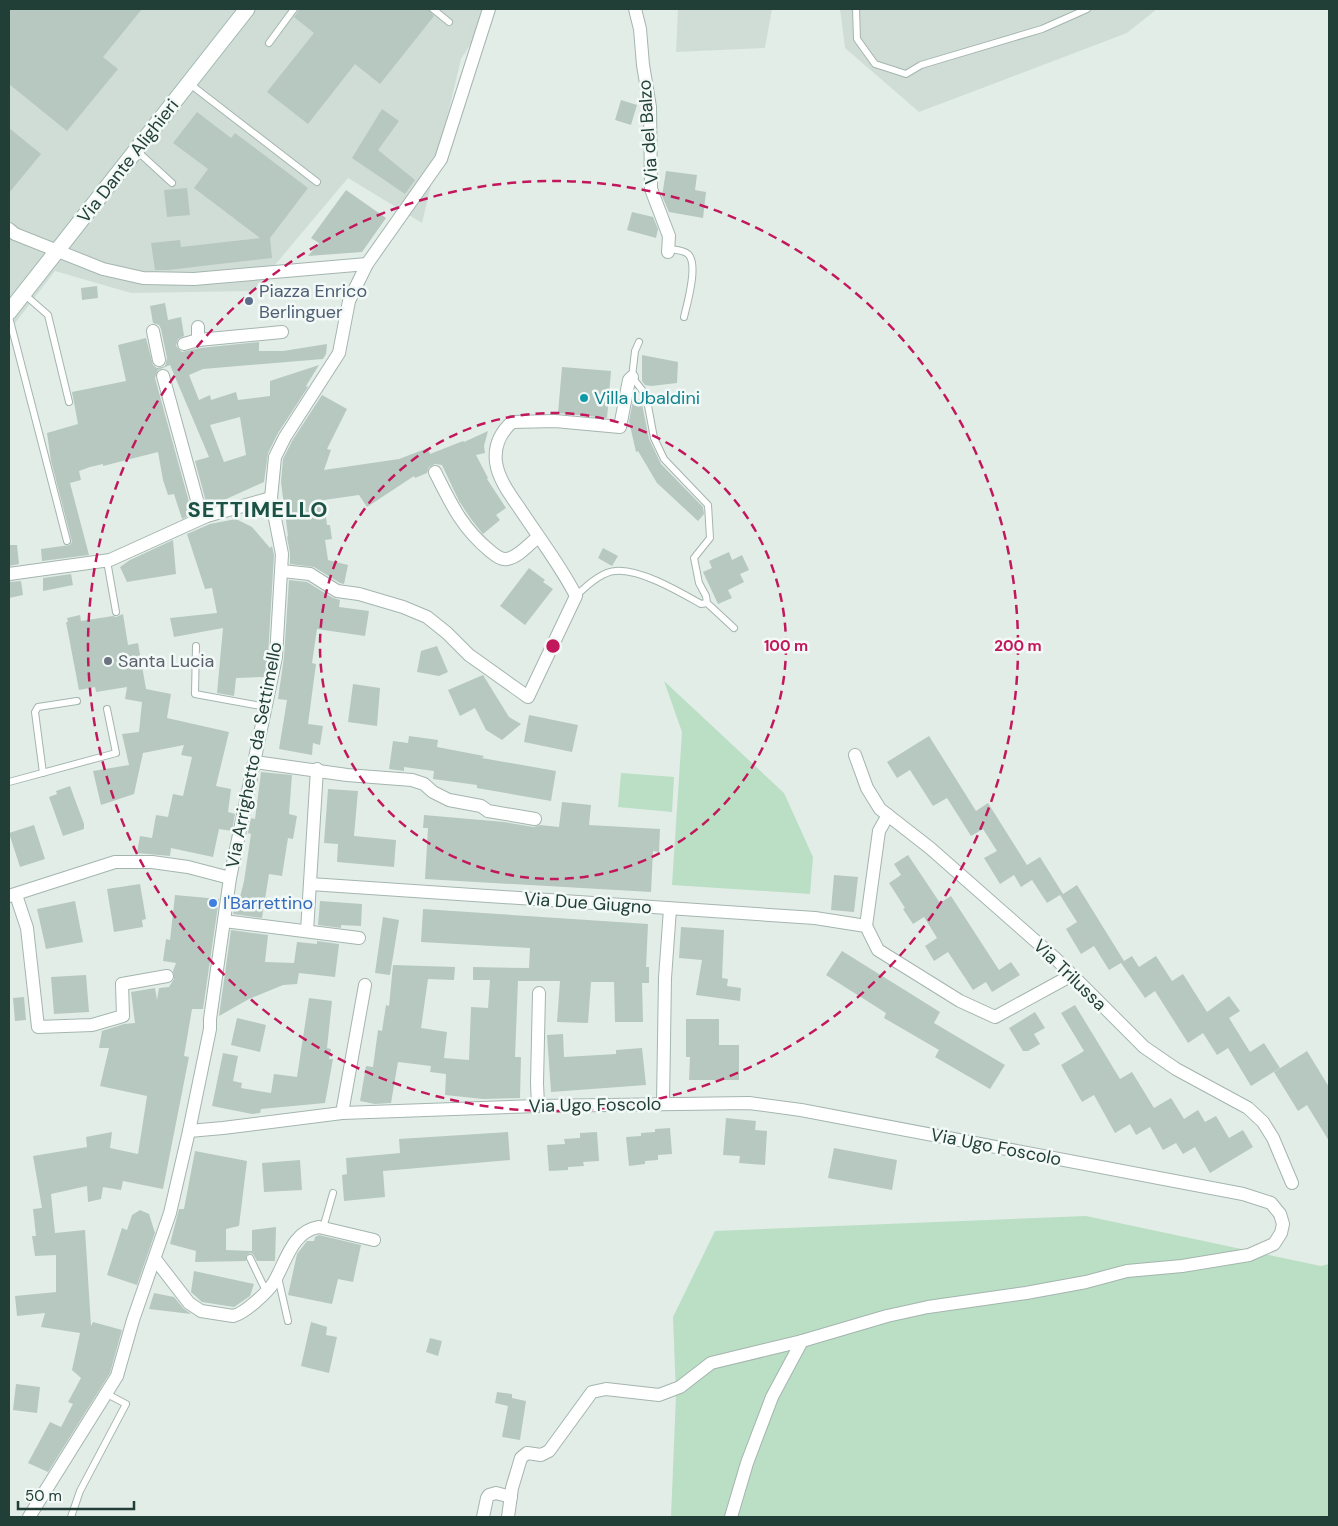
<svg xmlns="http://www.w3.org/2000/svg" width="1338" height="1526" viewBox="0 0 1338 1526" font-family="'DM Sans',sans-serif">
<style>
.built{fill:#d0ddd7}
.green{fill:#badfc4}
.building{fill:#b7c8c1;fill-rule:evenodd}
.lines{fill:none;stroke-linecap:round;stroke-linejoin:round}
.service-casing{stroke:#a4b5af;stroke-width:8}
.minor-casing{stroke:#a4b5af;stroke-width:14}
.secondary-casing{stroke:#9fb9b0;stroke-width:17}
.service{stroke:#fff;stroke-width:6}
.minor{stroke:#fff;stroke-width:12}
.secondary{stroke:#fff;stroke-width:15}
.ring{fill:none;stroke:#c2185b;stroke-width:2.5;stroke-dasharray:9 6}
.service-dot{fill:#5c6f8a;stroke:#f3f9f6;stroke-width:2}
.culture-dot{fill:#0f9aa8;stroke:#f3f9f6;stroke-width:2}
.worship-dot{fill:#6b7280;stroke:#f3f9f6;stroke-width:2}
.shop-dot{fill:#3f7fe0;stroke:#f3f9f6;stroke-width:2}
.labels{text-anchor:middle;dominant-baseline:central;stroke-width:5;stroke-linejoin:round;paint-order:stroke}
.street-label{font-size:18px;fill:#213f37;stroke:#f3f9f6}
.service-label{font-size:18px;fill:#4e5e75;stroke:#f3f9f6;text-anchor:start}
.culture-label{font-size:18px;fill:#0d838f;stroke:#f3f9f6;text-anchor:start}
.worship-label{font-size:18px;fill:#5b616d;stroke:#f3f9f6;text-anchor:start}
.shop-label{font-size:18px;fill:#366cbe;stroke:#f3f9f6;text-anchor:start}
.district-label{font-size:22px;font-weight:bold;letter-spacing:1px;fill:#1c5245;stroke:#f3f9f6}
.centre{fill:#c2185b;stroke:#f3f9f6;stroke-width:2.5}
.ring-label{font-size:15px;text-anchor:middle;font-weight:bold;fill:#c2185b;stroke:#f3f9f6;stroke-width:5;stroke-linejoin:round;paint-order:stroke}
</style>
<rect width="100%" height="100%" fill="#e2ede8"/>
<g class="built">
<path d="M9 9H493L461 59 422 223 348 178 253 291 131 293 55 271 9 331Z"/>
<path d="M678 9H772L765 48 676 52Z"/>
<path d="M840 9H1157L1127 33 919 112 845 48Z"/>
</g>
<g class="green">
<path d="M664 681 784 793 813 857 810 894 672 885 682 732Z"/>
<path d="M621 773 674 777 672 812 618 807Z"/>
<path d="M1086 1216 1321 1266 1329 1264V1517H671L676 1395 673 1317 715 1231Z"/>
</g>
<g class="building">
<path d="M9 9H142L103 57 118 69 67 131 9 84Z"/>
<path d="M300 9H428L434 16 380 84 355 64 308 124 267 92 314 33 294 17Z"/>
<path d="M621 100 637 105 631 125 615 120Z"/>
<path d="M382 109 399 121 378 150 415 180 405 194 352 158Z"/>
<path d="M197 112 231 138 235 133 308 188 270 238 272 258 168 270H155L151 243 180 240 181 247 260 238 194 188 208 169 173 143Z"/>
<path d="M9 128 41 154 9 193Z"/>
<path d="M666 171 697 175 695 190 706 192 703 218 669 212 662 196Z"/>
<path d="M187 188 190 215 167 217 164 190Z"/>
<path d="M346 190 386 218 362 252 308 256 319 243 311 238Z"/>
<path d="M632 212 653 217 658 229 656 238 627 230Z"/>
<path d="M97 286 98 298 82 300 81 288Z"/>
<path d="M165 303 168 320 181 317 184 336 178 339 176 346 182 352 200 348 259 342V351H283L327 344 326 354 323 359 203 369 189 375 199 400 210 395 211 400 236 392 238 400 270 396V381L319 365 306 386 308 387 278 433 268 453 264 482 182 519 174 494 168 495 163 480 158 452 103 466V464L90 467 79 471 81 480 70 483 89 555 42 561 41 549 70 545 72 542 51 461 47 433 78 424 72 392 126 381 118 345 146 338 153 365 157 368 165 366 167 358 161 329 159 325 153 323 150 306ZM170 365 209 457 195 461 205 498 203 505 199 508 192 506 189 502 155 378 158 370ZM240 417 246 455 224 462 210 425Z"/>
<path d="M642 355 678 362 677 383 651 386 645 385 642 381Z"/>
<path d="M562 367 611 371 607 418 558 413Z"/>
<path d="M322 395 347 409 327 449 331 450 324 470 399 459 428 448 430 454 463 441 464 442 488 431 484 446 485 453 476 455 488 478 487 479 506 508 496 515 500 520 483 534 471 519 459 501 442 465 435 464 429 467 427 473 415 478 414 476 367 507 359 495 324 500 327 525H330L332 539 325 540 328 560 348 565 344 584 340 583 314 567 290 564V553L287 537 288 536 281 482 283 459 292 441Z"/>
<path d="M641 399 649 439 661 464 703 507 704 514 698 521 657 483 638 451 636 452 629 421 633 401Z"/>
<path d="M236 519 252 527 270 548 272 546 274 555 268 656 264 677 236 678 234 696 217 693 223 628 174 637 170 618 217 613 212 588 205 589 187 534 210 524Z"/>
<path d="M173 540 176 574 127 582 120 567 130 560Z"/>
<path d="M9 545H17L19 564 9 566Z"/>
<path d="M603 548 618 556 612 566 598 558Z"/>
<path d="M729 552 732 560 742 555 749 570 740 574 744 582 728 590 732 598 718 604 703 572 712 568 709 561Z"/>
<path d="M529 568 545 580 543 582 553 589 525 625 500 606Z"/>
<path d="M71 574 73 585 43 591V578Z"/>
<path d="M289 580 307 582 333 598 340 600 339 607 369 611 365 636 317 629 312 663 316 664 308 724 323 726 320 745 313 743 312 755 279 749 287 700 278 699 284 657Z"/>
<path d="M21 581 23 595 9 598V582Z"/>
<path d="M123 614 128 645 138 643 146 689 171 694 167 718 229 732 216 786 231 789 228 812 235 814 232 831 219 829 213 857 171 848 170 856 137 853 140 836 152 838 156 815 168 817 173 794 183 796 192 757 181 755 184 745 143 753 134 794 101 805 93 771 129 765 122 734 139 732 142 702 125 699 127 687 96 692 95 687 79 690 66 622H68L67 618 80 615 81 621 113 616 116 617Z"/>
<path d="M437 646 448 672 439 676 417 672 421 651Z"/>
<path d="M483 675 509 717 521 724 502 740 486 730 475 708 460 716 448 690Z"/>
<path d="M353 684 380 688 377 726 348 722Z"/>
<path d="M529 715 578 725 572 752 524 742Z"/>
<path d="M409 736 438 740 437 747 484 756 482 758 556 771 551 801 477 788V785L433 779 434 771 404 767V771L389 769 393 741 408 743Z"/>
<path d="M929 736 976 811 988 803 1027 865 1040 857 1063 894 1077 885 1124 961 1132 956 1139 967 1156 956 1172 981 1183 974 1207 1012 1229 996 1240 1011 1229 1018 1250 1052 1264 1043 1280 1068 1251 1086 1228 1048 1217 1055 1203 1033 1188 1043 1155 991 1145 998 1121 963 1109 970 1094 946 1081 954 1066 929 1077 922 1060 895 1047 903 1032 880 1021 887 1014 875 1000 884 984 858 997 851 983 829 971 836 947 798 933 806 910 770 897 778 887 762Z"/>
<path d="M261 772 292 775 289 814 297 816 293 839 288 838 282 876 269 874 262 918 233 914 235 901H239L244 881 251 834 248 833 251 818 255 819Z"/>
<path d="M70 786 84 824V829L63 836 49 797 57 794 56 791Z"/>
<path d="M328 789 358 791 354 836 396 840 394 867 337 862 338 844 324 843Z"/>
<path d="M562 802 591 805 589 825 660 829 659 852 653 851 651 892 425 879 428 828H423L424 815 504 822 534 827 540 825 559 827Z"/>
<path d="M34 825 45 859 20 867 9 833Z"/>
<path d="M908 855 940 903 951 896 999 970 1011 962 1020 975 992 992 986 982 973 990 948 952 934 961 925 946 937 938 924 917 913 924 903 909 905 908 889 883 901 875 894 864Z"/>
<path d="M834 875 858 877 854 912 831 910Z"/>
<path d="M140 884 146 919 142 920 143 927 114 932 107 889Z"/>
<path d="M175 895 219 899 203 1009H192L184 1056 189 1057 163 1189 123 1181 121 1190 103 1187 101 1199 88 1202 87 1186 51 1194 55 1233 85 1230 91 1326 93 1322 122 1330 110 1373 48 1472 28 1463 50 1422 61 1427 73 1404 68 1402 81 1378 72 1370 80 1333 41 1327 45 1313 17 1316 15 1296 56 1292V1255L35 1256 32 1236H36L33 1209 42 1208 33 1156 87 1147 86 1137 112 1132 110 1148 138 1154 147 1096 100 1086 109 1048H99L102 1031 124 1024 135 1023 131 992 155 988 157 1000 159 988 169 987 174 979 173 971 176 963 163 961 166 939 170 940Z"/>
<path d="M75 901 83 942 46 949 37 909Z"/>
<path d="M320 901 362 904 361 926 341 925V928L318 925Z"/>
<path d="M423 909 648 924 646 967H649V983H642L643 1022H615L614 982H591L588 1023 557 1022 560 981H518L515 1057H521L520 1098 483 1099 445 1095 446 1074 430 1072 431 1066 398 1062 391 1103 375 1104 360 1101 366 1066 373 1067 378 1030 382 1031 386 1005 389 1006 393 965 455 967 454 980 428 979 421 1028 447 1032 444 1058 469 1060 471 1007 488 1008 490 980H473V967L529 968 530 948 421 942Z"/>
<path d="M383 917 399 920 390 975 375 973Z"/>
<path d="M681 927 724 930 722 978 728 979 727 986 741 988 740 1001 696 995 702 960 679 958Z"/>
<path d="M231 930 268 935 265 962 294 963 297 942 317 944V941L339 944 335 977 299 973 297 984 283 985 249 999 219 1016Z"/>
<path d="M842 951 940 1012 934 1023 1005 1065 990 1089 935 1057 939 1050 884 1018 886 1013 826 975Z"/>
<path d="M86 975 89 1012 54 1014 51 977Z"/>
<path d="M24 997 26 1020 15 1021 13 998Z"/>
<path d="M309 998 332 1001 327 1048 331 1049 329 1059H333L325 1103 261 1109 260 1113 252 1114 212 1106 223 1053 238 1056 233 1081 242 1083 241 1088 271 1093 274 1074 297 1077Z"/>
<path d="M1075 1005 1120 1079 1132 1072 1154 1108 1171 1098 1184 1119 1198 1110 1205 1122 1216 1116 1229 1138 1243 1130 1253 1147 1210 1173 1195 1147 1183 1154 1176 1143 1163 1150 1150 1127 1136 1135 1130 1124 1115 1133 1094 1095 1082 1102 1061 1065 1084 1051 1061 1013Z"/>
<path d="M1035 1012 1045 1028 1034 1034 1040 1044 1028 1051H1023L1009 1028Z"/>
<path d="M237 1018 266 1025 260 1052 231 1045Z"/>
<path d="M686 1019H719V1045H739V1080H689L690 1057H686Z"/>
<path d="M563 1034 564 1057 616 1054V1050L642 1048 646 1085 551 1092 547 1035Z"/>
<path d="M1307 1051 1329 1087V1141L1307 1105 1298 1111 1274 1072Z"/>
<path d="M726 1118 756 1121 755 1130 767 1131 765 1165 739 1163 740 1156 723 1155Z"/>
<path d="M670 1128 672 1154 658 1155V1160L645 1161V1164L629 1166 626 1137 641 1136V1133L655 1132V1129Z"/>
<path d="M508 1132 510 1160 383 1171 385 1197 344 1201 342 1175 347 1174 346 1158 400 1153 399 1139Z"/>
<path d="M597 1132 599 1161 583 1162 584 1166 568 1167V1170L549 1171 547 1145 565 1144 564 1139 580 1138V1133Z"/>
<path d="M834 1148 897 1160 892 1190 828 1178Z"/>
<path d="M195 1151 247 1161 239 1226 226 1229V1250L252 1251V1230L276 1227 275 1261H257L253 1254 250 1253 246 1256V1261L195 1262 196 1251 170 1244 179 1209H184Z"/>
<path d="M300 1160 302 1190 264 1192 262 1163Z"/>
<path d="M140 1210 149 1214 155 1233 137 1285 107 1275 122 1228 127 1230 132 1215Z"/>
<path d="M319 1235 361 1245 353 1282 338 1279 332 1304 288 1295 297 1254 307 1241H314L315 1237Z"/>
<path d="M194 1271 254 1284 250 1296 234 1307 202 1302 191 1292Z"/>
<path d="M154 1293 174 1297 183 1308 191 1314 149 1309Z"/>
<path d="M311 1322 327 1327 326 1335 337 1337 329 1373 301 1366Z"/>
<path d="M430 1338 442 1341 438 1356 426 1352Z"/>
<path d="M16 1384 40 1387 37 1413 13 1410Z"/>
<path d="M497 1392 512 1394V1398L526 1401 520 1440 502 1437 508 1406 495 1403Z"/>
</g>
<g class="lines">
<g class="service-casing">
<g id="service">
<path d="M433 9 449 22"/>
<path d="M856 9 857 39 875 64 906 74 921 65 1042 29 1087 9"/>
<path d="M269 43 294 9"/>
<path d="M190 84 317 182"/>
<path d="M136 150 172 183"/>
<path d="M669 249C675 250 683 250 688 254 699 264 687 304 684 317"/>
<path d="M24 294 48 315 69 402"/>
<path d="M9 317 67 541"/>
<path d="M639 342 635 351 632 377 646 395 654 438 664 459 708 505 710 538 694 558 699 583 706 596 707 603"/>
<path d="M107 561 116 612"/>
<path d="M576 596C585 587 601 572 615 571 639 568 680 592 701 604L707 603 734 628"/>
<path d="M196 646 195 694 266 707"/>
<path d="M43 773 35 712 38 707 77 701"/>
<path d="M9 782 116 753 107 709"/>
<path d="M323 1228 333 1193"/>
<path d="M250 1258 266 1291"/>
<path d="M278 1277 288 1321"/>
<path d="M71 1517 80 1491 126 1404 107 1394"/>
</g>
</g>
<g class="minor-casing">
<g id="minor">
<path d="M635 9 640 29 643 65 650 107 651 189 669 236 668 252"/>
<path d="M9 229 15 234 103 269 143 278 194 279 367 264"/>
<path d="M153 331 159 360"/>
<path d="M198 340 282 332"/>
<path d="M184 344 198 340V327"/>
<path d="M163 376 197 500"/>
<path d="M435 472C451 504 462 528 490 551 495 555 500 560 507 559 519 557 529 544 538 537"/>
<path d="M282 571 310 574 337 591 359 594 403 607 427 617 447 633 469 655 528 697 576 596C561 566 539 538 520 509 511 496 498 479 496 462 494 446 500 433 512 422L555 421 620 427 629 380 632 377"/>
<path d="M9 574 110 560 207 516 271 498"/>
<path d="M855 755 867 788 880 809 930 848 1056 959 1144 1047 1176 1069 1248 1108 1263 1122 1273 1138 1292 1183"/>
<path d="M255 762 347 775 412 780 424 784 433 792 449 800 481 806 488 811 535 819"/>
<path d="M310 884 815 918 866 926 878 950 960 1001 995 1017 1072 975"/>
<path d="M16 895 27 928 38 1027 92 1025 123 1016 122 984 167 976"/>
<path d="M9 896 115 862H152L188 867 230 878"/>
<path d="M224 921 359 938"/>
<path d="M866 926 879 831 888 815"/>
<path d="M307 931 317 769"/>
<path d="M663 1103 665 978 670 909"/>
<path d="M538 1106 537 1083 539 993"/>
<path d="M342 1113 365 985"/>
<path d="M189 1131 223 1128 342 1113 538 1106 749 1103 801 1110 1243 1194 1271 1203 1280 1214 1283 1224 1281 1233 1274 1244 1249 1255 1182 1266 1127 1271 1086 1282 1026 1293 928 1307 887 1316 802 1341 711 1363 680 1387 659 1395 606 1389 592 1392 549 1451 541 1455 527 1453 521 1458 512 1488 508 1517"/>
<path d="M155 1259 189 1303 201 1311 233 1316C244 1314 268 1292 274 1282 286 1262 292 1231 319 1227L374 1240"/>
<path d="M29 1517 117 1376 133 1320 170 1213 189 1131 210 1029V1019L230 878 276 657 282 554 271 498 275 457 285 437 339 353 349 301 367 264 441 159 489 9"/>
<path d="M483 1517 487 1498 489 1495 496 1493 511 1497"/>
<path d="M731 1517 747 1463 772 1397 802 1341"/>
</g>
</g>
<g class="secondary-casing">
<path id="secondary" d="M9 312 247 9"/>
</g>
<use href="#service" class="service"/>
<use href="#minor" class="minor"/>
<use href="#secondary" class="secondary"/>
</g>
<g class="ring">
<circle cx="553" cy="646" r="233"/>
<circle cx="553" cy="646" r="465"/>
</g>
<circle class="service-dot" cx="249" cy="301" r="5"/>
<circle class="culture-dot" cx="584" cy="398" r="5"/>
<circle class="worship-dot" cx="108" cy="661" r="5"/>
<circle class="shop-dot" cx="213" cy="903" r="5"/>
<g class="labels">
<g class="street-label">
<text transform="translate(648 132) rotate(-94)">Via del Balzo</text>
<text transform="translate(128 161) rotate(-52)">Via Dante Alighieri</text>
<text transform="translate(254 755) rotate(-79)">Via Arrighetto da Settimello</text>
<text transform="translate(588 903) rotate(4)">Via Due Giugno</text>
<text transform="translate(1070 975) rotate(44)">Via Trilussa</text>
<text transform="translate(595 1105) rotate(-1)">Via Ugo Foscolo</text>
<text transform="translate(996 1147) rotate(11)">Via Ugo Foscolo</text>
</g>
<g class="service-label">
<text x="259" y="291">Piazza Enrico<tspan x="259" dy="21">Berlinguer</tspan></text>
</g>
<g class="culture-label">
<text x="594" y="398">Villa Ubaldini</text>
</g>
<g class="worship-label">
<text x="118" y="661">Santa Lucia</text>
</g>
<g class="shop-label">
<text x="223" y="903">I'Barrettino</text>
</g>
<g class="district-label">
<text x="258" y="509">SETTIMELLO</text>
</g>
</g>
<circle cx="553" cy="646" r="8" class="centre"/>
<g class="ring-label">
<text x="786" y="651">100 m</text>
<text x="1018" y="651">200 m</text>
</g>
<rect width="1338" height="1526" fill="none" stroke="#213f37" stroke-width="20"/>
<path d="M18 1501v8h116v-8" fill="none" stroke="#213f37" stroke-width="2.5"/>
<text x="25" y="1501" font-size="15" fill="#213f37" stroke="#f3f9f6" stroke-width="4" paint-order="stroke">50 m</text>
</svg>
